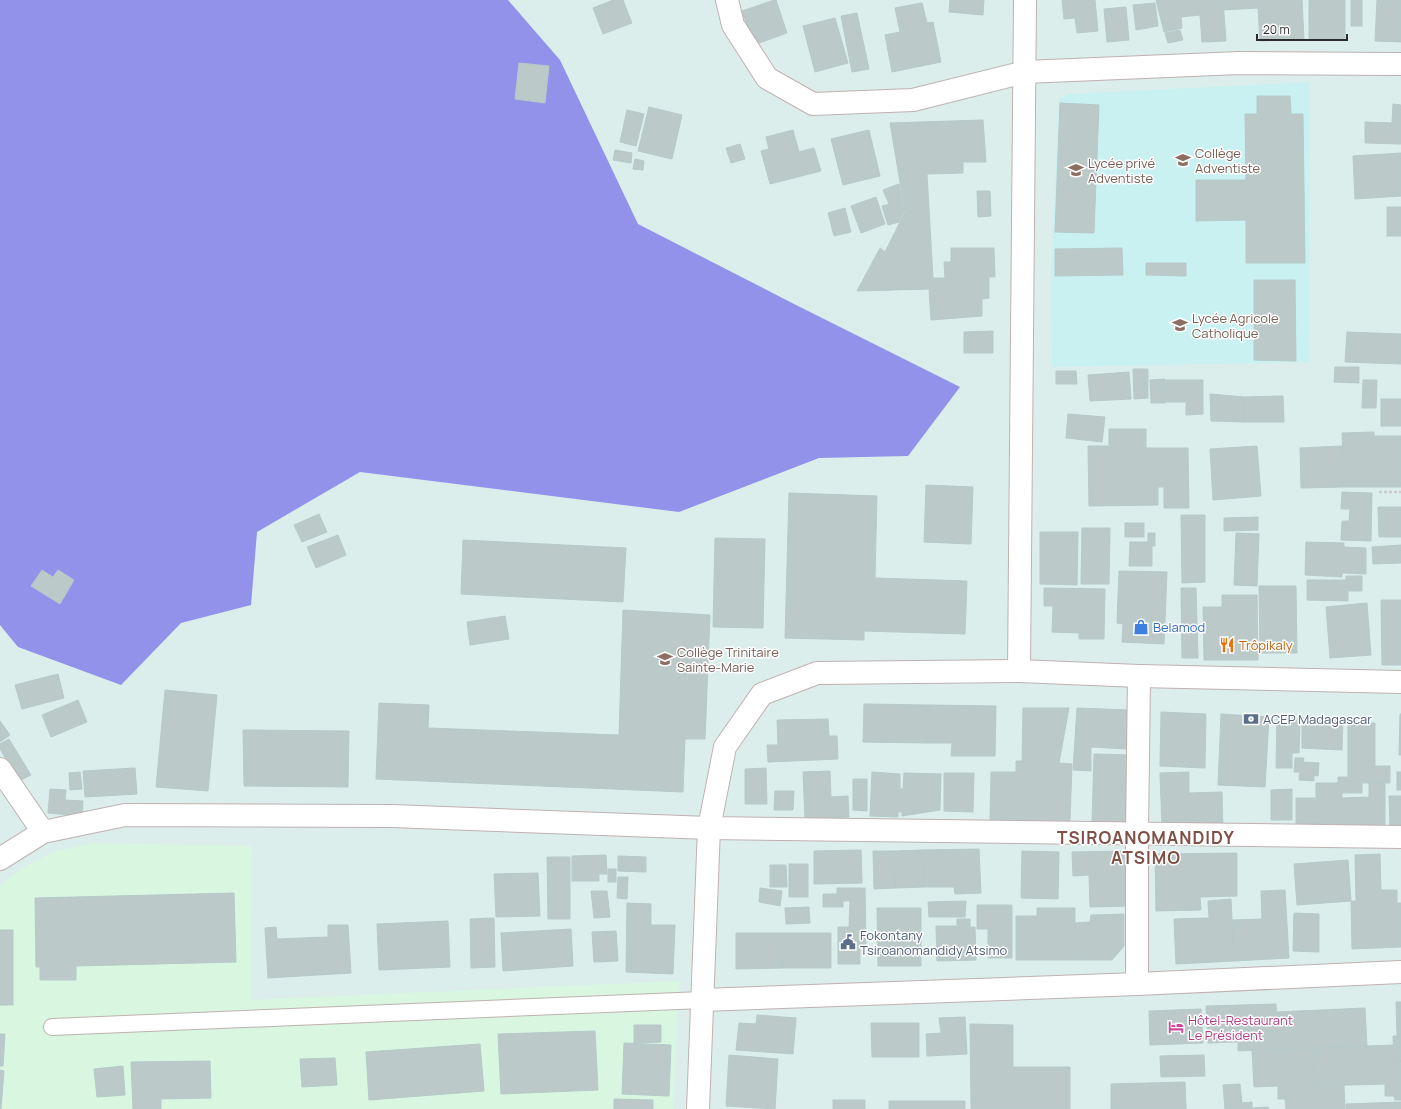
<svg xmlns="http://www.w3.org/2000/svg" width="1401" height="1109" viewBox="0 0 1401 1109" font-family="Manrope,sans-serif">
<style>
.education{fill:#c9f1f1}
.medical{fill:#d8f6e0}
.green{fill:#9292ea}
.building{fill:#bbc9c9;stroke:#b5cac9}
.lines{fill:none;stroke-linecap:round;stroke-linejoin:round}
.lane-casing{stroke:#c0b1af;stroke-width:18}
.street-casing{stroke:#c0b1af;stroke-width:24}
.path{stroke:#ccc;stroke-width:2.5;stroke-dasharray:3 2;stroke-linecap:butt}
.lane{stroke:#fff;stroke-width:16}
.street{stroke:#fff;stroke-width:22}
.labels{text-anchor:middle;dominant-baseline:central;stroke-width:3;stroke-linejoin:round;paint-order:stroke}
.education-label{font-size:13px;fill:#785e54;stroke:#fff;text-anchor:start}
.shop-label{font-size:13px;fill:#366cbe;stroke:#fff;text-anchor:start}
.food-label{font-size:13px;fill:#c56008;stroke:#fff;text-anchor:start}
.service-label{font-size:13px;fill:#4e5e75;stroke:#fff;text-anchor:start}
.hotel-label{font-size:13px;fill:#b23c85;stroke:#fff;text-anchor:start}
.district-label{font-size:17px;font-weight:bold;letter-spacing:1px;fill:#805046;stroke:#fff}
</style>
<rect width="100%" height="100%" fill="#dbeeec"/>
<path class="education" d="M1310 82 1309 362 1052 367 1051 279 1059 99 1069 94Z"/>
<path class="medical" d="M92 843 252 846 251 1000 680 981 673 1109H0V886L22 868 54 852Z"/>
<path class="green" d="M0 0H508L560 60 638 224 794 304 960 387 908 456 819 458 679 512 360 472 257 532 251 605 181 623 121 685 18 647 0 625Z"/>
<g class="building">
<path d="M613 0H623L632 23 603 34 593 8Z"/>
<path d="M774 0H776L787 33 754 45 742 11Z"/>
<path d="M950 0H984L983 15 949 12Z"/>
<path d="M1062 0H1095L1098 31 1077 33 1075 18 1064 19Z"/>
<path d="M1156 0H1223L1226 41 1202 42 1200 15 1181 17 1182 28 1164 32Z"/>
<path d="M1223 0H1302L1304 39 1260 41 1258 8 1224 10Z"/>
<rect x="1309" y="0" width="36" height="40"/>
<rect x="1351" y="0" width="11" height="26"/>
<path d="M1377 0H1401V42L1375 41Z"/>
<path d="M922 3 927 23 933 22 941 62 892 72 885 35 900 32 895 8Z"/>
<path d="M1155 3 1158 26 1136 30 1133 5Z"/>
<path d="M1126 7 1129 40 1107 42 1104 9Z"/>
<path d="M857 13 869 69 852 72 841 16Z"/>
<path d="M835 18 848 63 815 72 803 26Z"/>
<path d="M1180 30 1183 40 1168 43 1165 33Z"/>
<path d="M519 63 549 66 545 103 515 99Z"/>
<path d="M1257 96H1290L1291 114H1303L1305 263H1246V220L1196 221V180H1246L1245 114H1257Z"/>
<path d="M1060 103 1099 105 1094 233 1055 232Z"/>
<path d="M1393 104 1401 105V144L1365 143V122L1392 123Z"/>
<path d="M649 107 682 115 672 159 638 151Z"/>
<path d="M627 110 644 114 636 146 620 142Z"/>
<path d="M983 120 986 162H963V173L927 174 933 278H945L944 262H951V248H994L995 277H989V298L982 299V316L931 320 929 289 857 291 880 248 885 252 905 212 890 123Z"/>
<path d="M793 130 799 152 814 148 821 171 770 184 761 151 769 149 766 137Z"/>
<path d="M869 130 880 176 843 185 831 139Z"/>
<path d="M740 144 745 159 731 163 726 148Z"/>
<path d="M615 150 632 153 631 163 613 160Z"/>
<path d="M1401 153V196L1355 199 1353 156Z"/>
<path d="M635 159 644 161 643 170 633 169Z"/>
<path d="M899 184 904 211 899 222 888 225 882 206 889 204 883 190Z"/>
<path d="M977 191H990L991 216 978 217Z"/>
<path d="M876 197 885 224 861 233 851 206Z"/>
<rect x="1387" y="207" width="14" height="29"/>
<path d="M845 208 851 232 834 236 828 213Z"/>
<path d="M1122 248 1123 275 1055 276V249Z"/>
<path d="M1146 263H1186V276L1146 275Z"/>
<path d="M1254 280H1295L1296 361 1254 360Z"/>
<path d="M993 331V353H964V332Z"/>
<path d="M1347 332 1401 334V364L1345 362Z"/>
<path d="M1335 367H1359V383L1334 382Z"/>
<path d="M1133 369H1148V398L1134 399Z"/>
<path d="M1056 371H1076L1077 384H1056Z"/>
<path d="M1129 372 1131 399 1090 401 1088 375Z"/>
<path d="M1165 379 1166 403H1151L1150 380Z"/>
<path d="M1166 380H1203V414L1186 415V402H1167Z"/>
<path d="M1363 380H1377L1376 408H1362Z"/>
<path d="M1210 394 1244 397V422L1211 421Z"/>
<path d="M1283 396 1284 422H1244V397Z"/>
<rect x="1381" y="399" width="20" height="27"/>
<path d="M1068 414 1105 417 1102 442 1066 438Z"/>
<path d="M1109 429H1146V448H1188L1189 508H1164V487H1158V505L1089 506 1088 446H1109Z"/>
<path d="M1374 432V487H1344L1342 433Z"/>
<rect x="1374" y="436" width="27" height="51"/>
<path d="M1257 446 1261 496 1213 500 1210 449Z"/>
<path d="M1342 446 1344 487 1301 488 1300 448Z"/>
<path d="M926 485 973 487 971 544 924 542Z"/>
<path d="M1342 492 1372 493 1371 541 1341 540 1342 521H1349L1350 509H1341Z"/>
<path d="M789 493 877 496 875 578 967 581 965 634 864 631V640L785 638Z"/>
<path d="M1378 507H1401V537H1379Z"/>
<path d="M319 514 327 532 302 542 294 525Z"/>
<path d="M1181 515H1205V582L1182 583Z"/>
<path d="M1258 517V530L1224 531V518Z"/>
<rect x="1125" y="523" width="19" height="14"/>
<path d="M1082 528H1110L1109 584H1081Z"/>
<path d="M1040 532H1078L1077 585 1040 584Z"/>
<path d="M1148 533H1155V546H1152V566H1129L1130 542H1148Z"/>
<path d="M1236 533 1259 534 1257 586 1234 585Z"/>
<path d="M338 535 346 555 316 568 307 547Z"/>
<path d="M715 538 765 539 763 628 713 627Z"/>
<path d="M463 540 626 548 623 602 461 594Z"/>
<path d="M1306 542 1344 543V547L1366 548V574L1342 573V577L1305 575Z"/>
<path d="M1401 545V563L1373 564 1372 547Z"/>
<path d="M42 570 53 577 58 570 74 580 60 604 31 586Z"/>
<path d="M1119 571 1167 572 1164 644 1122 642 1123 624 1117 623Z"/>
<path d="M1346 576H1362V591H1348V601L1307 600V580H1346Z"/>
<path d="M1259 586H1296L1297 653H1260Z"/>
<path d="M1044 588 1105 589 1104 639H1079V633L1052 632 1053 606H1044Z"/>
<path d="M1181 588H1196L1198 658H1182Z"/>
<path d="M1222 595H1257L1258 660H1204L1203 607H1222Z"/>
<path d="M1381 600H1401V665H1382Z"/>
<path d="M1367 603 1371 655 1330 658 1326 607Z"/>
<path d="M623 610 710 615 705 739H685L683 792 376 779 379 703 429 705 428 728 619 735Z"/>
<path d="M505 616 509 639 470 645 467 622Z"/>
<path d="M58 674 64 698 22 709 15 685Z"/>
<path d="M165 690 217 695 208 791 156 787Z"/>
<path d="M78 700 87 722 51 737 42 715Z"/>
<path d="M864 704 928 705V743L863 742Z"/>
<path d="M928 705 996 706 995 756H951L952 743H928Z"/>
<path d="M1023 708H1069L1059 763 1072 764 1070 822 990 821 991 772H1016V761H1022Z"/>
<path d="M1077 708 1129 710 1127 749 1091 747V771L1073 770Z"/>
<path d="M1161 712 1206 714 1205 768 1160 766Z"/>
<path d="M1221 714 1269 717 1265 787 1218 785Z"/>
<path d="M1400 714H1401V755H1399Z"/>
<path d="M1277 717 1300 718 1299 753H1292V768H1276Z"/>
<path d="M1302 718 1343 720 1342 750 1302 748Z"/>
<path d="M828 719 829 736H837L838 759 768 762 767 745H778L777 720Z"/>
<path d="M0 721 10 735 0 742Z"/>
<path d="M1348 723H1375V766H1390V783H1362V793H1342V828H1296V798H1316V783H1338V777H1348Z"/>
<path d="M243 730 349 731 348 787 244 786Z"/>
<path d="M9 739 31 775 19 781 0 749V744Z"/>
<path d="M1094 754 1130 755 1128 823 1092 822Z"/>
<path d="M1295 758H1304L1303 762 1319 763 1318 776 1314 775V781L1299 780 1300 772H1294Z"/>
<path d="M135 768 137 794 85 797 83 771Z"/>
<path d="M766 768 767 804H745V769Z"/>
<path d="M830 771 831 797 848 796 849 817 805 819 803 772Z"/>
<path d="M80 772 82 789 70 790 69 773Z"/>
<path d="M872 772 900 774V789H903L904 773 941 774 940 810 902 816V812H898V817L870 816Z"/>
<path d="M1189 772V793L1222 792 1223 828 1162 829 1160 773Z"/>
<rect x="1397" y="772" width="4" height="18"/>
<path d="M944 773H974L973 812 944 811Z"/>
<path d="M853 779H867V811L853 810Z"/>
<path d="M1369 783H1385V828H1342V798L1369 797Z"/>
<path d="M50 789 66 790 65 800 83 801 82 816 48 813Z"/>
<path d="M1292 789V820H1271V790Z"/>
<path d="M775 791H794L793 810H774Z"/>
<path d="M1389 796H1401V830H1390Z"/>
<path d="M979 849 981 893 955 894 954 887H924L923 850Z"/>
<path d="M861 850 862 883 814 884V851Z"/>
<path d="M923 850 924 887 895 888 894 851Z"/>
<path d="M873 851H894L895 888 874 889Z"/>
<path d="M1022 851 1059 852 1058 899 1021 898Z"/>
<path d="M1130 851 1132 906 1090 907 1089 875 1073 876 1072 852Z"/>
<path d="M1237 853V896L1200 897 1201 910 1156 911 1155 854Z"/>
<path d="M1380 854 1381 890H1397V903H1401V947L1352 949 1351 901H1356L1355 855Z"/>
<path d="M606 855 607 874H599V881H572V856Z"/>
<path d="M618 856 646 857V872L618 871Z"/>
<path d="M547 857H570V919H548Z"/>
<path d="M1348 860 1351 901 1297 905 1294 864Z"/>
<rect x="789" y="864" width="19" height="33"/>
<path d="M770 865H786L787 887H770Z"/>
<rect x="608" y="869" width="8" height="13"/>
<path d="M538 873 540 916 496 917 494 874Z"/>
<path d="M618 877H628L627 899 617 898Z"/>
<path d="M760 888 782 891 780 906 759 902Z"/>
<path d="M837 888H865L866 946H860V964H838V927H849L850 901H843V907H823V894H837Z"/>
<path d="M1285 890 1289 958 1234 961 1232 920 1262 919 1261 891Z"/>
<path d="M591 891H607L610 917 594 918Z"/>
<path d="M234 893 236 962 76 966V980H40V967H36L35 898Z"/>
<path d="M1231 899 1234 961 1176 964 1174 919 1209 918 1208 901Z"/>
<path d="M966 901 965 917H929L928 902Z"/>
<path d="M627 903 651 904V925H675L673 974 626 972Z"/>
<path d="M977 905H1012V958H988V929H977Z"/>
<path d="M809 907 810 923 786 924 785 908Z"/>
<path d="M877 908H921V966H878Z"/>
<path d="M1037 908H1075V960H1016V916H1037Z"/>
<path d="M1294 913 1319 914V952L1293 951Z"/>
<path d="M1124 914V946L1112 960H1075V923L1090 922 1091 915Z"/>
<path d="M494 918 495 967 471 968 470 919Z"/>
<path d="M957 919H970V927H975L976 960 937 961 936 926H957Z"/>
<path d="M448 921 450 967 379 970 377 924Z"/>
<path d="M328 925H348L351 973 268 978 265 928 276 927 277 939 328 937Z"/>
<path d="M571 929 573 966 503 971 501 933Z"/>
<rect x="0" y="930" width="13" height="75"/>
<path d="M616 931 618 961 594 962 592 932Z"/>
<path d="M736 933H782L783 968 736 969Z"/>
<path d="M782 933H831V968H783Z"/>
<path d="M1396 1002H1401V1061L1394 1062 1393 1036H1397Z"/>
<path d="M1276 1004 1278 1049 1238 1051V1042L1208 1043 1206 1006Z"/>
<path d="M1365 1008 1367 1046 1278 1049 1276 1012Z"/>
<path d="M1201 1009 1203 1043 1150 1045 1149 1011Z"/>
<path d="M757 1015 796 1018 793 1054 736 1050 739 1023 756 1024Z"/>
<path d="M965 1017 967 1054 927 1056 926 1034 941 1033 939 1018Z"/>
<path d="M871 1023H919V1057H872Z"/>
<path d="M970 1024 1013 1025V1067H1070V1109H971Z"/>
<path d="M634 1025H661V1042L634 1043Z"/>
<path d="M595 1031 598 1090 501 1094 498 1034Z"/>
<path d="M0 1034H5L3 1066H0Z"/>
<path d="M624 1043 671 1045 669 1096 622 1094Z"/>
<path d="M480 1044 484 1091 369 1100 366 1052Z"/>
<path d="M1393 1045 1394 1062 1401 1061V1100H1395L1394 1096H1385V1084L1314 1086 1312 1048Z"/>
<path d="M1312 1048 1315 1109H1286L1285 1099H1278V1086L1254 1087 1252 1050Z"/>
<path d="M729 1055 778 1059 775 1109 726 1106Z"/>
<path d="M1204 1055 1205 1076 1161 1077 1160 1056Z"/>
<path d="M335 1058 337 1085 302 1087 300 1059Z"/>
<path d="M210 1061 211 1098 161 1099V1109H133L131 1062Z"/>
<path d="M123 1066 125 1095 97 1097 94 1069Z"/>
<path d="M0 1070 4 1071 1 1109H0Z"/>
<path d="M1185 1082 1186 1109H1111V1084Z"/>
<path d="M1240 1084 1242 1103 1252 1102V1108L1268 1107 1269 1109H1225L1223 1085Z"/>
<path d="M1344 1085 1345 1109H1315L1314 1086Z"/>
<path d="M614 1099 653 1100V1109H614Z"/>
<rect x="833" y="1100" width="32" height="9"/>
<rect x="889" y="1101" width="76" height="8"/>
<path d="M1401 1102V1109H1346V1104Z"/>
</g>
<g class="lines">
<g class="lane-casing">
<path id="lane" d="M52 1027 703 1000"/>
</g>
<g class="street-casing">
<g id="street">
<path d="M727 0 733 25 767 78 813 104 913 100 1025 72 1239 63 1401 64"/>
<path d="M1019 671 1025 0"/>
<path d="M0 769 43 832"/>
<path d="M0 859 43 832 125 815 392 816 709 828 1401 837"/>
<path d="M1137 984V834L1139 676"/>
<path d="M703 1000 1137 984 1401 972"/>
<path d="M698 1109 709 828 725 747 762 694 817 673 1019 671 1139 676 1401 682"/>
</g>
</g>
<path class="path" d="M1379 492H1401"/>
<use href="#lane" class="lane"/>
<use href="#street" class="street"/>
</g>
<defs>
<g id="school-bare" transform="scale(1.2)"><path d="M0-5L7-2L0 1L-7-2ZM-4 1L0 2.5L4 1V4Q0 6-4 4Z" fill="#8d6e63" stroke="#fff" stroke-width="2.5" paint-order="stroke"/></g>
<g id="shop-bare" transform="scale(1.2)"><path d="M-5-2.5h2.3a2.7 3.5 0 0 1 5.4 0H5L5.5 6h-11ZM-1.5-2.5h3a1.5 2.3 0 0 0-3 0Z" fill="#3f7fe0" stroke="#fff" stroke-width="2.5" paint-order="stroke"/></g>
<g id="restaurant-bare" transform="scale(1.2)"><path d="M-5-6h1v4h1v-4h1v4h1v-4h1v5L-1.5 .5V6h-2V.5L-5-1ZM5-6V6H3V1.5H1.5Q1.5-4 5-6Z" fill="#e8710a" stroke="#fff" stroke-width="2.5" paint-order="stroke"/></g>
<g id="bank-bare" transform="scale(1.2)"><path d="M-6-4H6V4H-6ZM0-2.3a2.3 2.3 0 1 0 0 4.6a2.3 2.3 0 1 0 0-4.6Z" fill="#5c6f8a" stroke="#fff" stroke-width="2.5" paint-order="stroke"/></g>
<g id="civic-bare" transform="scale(1.2)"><path d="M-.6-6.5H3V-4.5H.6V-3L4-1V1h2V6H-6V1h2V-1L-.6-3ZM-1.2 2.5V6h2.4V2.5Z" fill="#5c6f8a" stroke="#fff" stroke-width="2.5" paint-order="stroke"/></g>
<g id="hotel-bare" transform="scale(1.2)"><path d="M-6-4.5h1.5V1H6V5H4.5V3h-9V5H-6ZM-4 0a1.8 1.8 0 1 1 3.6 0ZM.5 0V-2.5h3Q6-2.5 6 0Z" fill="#d1479c" stroke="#fff" stroke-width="2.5" paint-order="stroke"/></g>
</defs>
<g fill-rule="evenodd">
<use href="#school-bare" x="1183" y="160"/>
<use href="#school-bare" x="1076" y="170"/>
<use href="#school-bare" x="1180" y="325"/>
<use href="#shop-bare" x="1141" y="627"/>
<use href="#restaurant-bare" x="1227" y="645"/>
<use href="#school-bare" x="665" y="659"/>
<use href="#bank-bare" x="1251" y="719"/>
<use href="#civic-bare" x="848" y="942"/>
<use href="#hotel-bare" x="1176" y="1027"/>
</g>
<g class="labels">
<g class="education-label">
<text x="1195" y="153">Collège<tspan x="1195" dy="15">Adventiste</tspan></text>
<text x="1088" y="163">Lycée privé<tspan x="1088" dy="15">Adventiste</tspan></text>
<text x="1192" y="318">Lycée Agricole<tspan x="1192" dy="15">Catholique</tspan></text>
<text x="677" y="652">Collège Trinitaire<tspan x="677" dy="15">Sainte-Marie</tspan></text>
</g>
<g class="shop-label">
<text x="1153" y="627">Belamod</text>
</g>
<g class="food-label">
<text x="1239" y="645">Trôpikaly</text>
</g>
<g class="service-label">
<text x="1263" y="719">ACEP Madagascar</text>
<text x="860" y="935">Fokontany<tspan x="860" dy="15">Tsiroanomandidy Atsimo</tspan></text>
</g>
<g class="hotel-label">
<text x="1188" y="1020">Hôtel-Restaurant<tspan x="1188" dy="15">Le Président</tspan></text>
</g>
<g class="district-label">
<text x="1146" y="837">TSIROANOMANDIDY<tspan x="1146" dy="20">ATSIMO</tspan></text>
</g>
</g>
<path d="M1257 34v6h90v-6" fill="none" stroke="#2b2b2b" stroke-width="2"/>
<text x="1263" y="34" font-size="12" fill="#2b2b2b" stroke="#ffffff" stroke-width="3" paint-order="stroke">20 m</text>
</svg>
